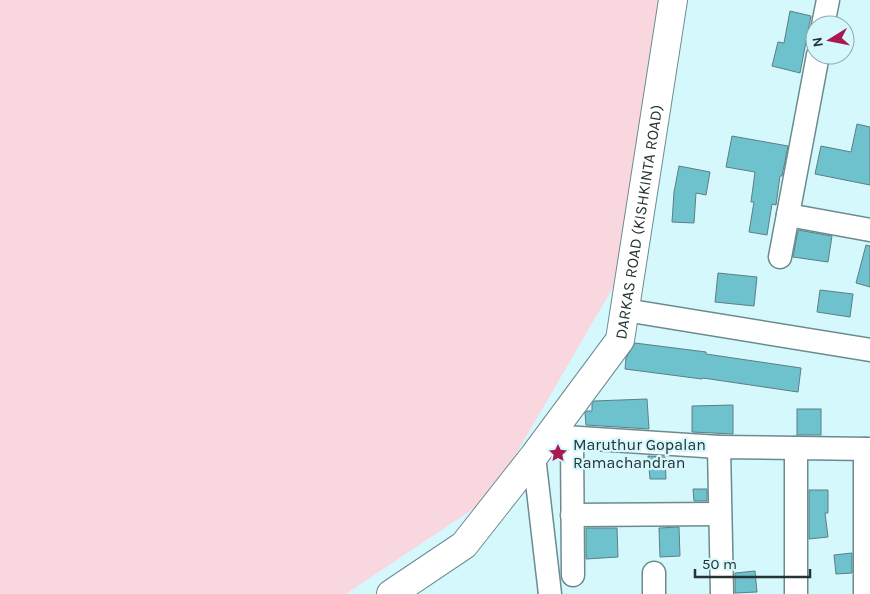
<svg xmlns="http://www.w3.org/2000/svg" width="870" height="594" viewBox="0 0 870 594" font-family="Karla,sans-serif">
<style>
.green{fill:#f8d8de}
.building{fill:#6dc2ce;stroke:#5e7e82}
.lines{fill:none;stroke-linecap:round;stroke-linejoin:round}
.minor-casing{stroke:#6b8b8f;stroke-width:25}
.major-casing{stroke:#6b8b8f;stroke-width:30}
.minor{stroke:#fff;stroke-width:22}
.major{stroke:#fff;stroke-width:28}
.labels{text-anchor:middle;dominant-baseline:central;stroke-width:4.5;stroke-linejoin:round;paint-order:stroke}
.street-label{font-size:16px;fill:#263335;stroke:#d5f8fd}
.poi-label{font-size:16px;fill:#263335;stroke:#d5f8fd;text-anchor:start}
</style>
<rect width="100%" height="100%" fill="#d5f8fd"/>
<path class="green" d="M0 0H666L629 260 491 497 346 594H0Z"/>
<g class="building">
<path d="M790 11 811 16 800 73 772 66 778 42 784 43Z"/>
<path d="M857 124 870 127V185L815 174 821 146 851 152Z"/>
<path d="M732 136 788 146 782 176H780L776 205 772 204 767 235 749 232 754 202H751L755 172 726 167Z"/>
<path d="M679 166 710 172 706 195 696 193 694 223 672 222 674 192Z"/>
<path d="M798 230 832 236 828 262 793 257Z"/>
<path d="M866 245 870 246V287L856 283Z"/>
<path d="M718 273 757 277 754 306 715 302Z"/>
<path d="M820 290 853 294 850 317 817 312Z"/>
<path d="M635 343 706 352V354L801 368 798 392 703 378 702 379 625 369 626 358Z"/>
<path d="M647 399 649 429 586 425 585 413 587 411H592V404L594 401Z"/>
<path d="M733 405V434L692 432V406Z"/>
<rect x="797" y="409" width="24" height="26"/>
<path d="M648 456 665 457 666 479H650Z"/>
<path d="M693 489H707V501H694Z"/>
<path d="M809 490H828V513H825L828 537 809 539Z"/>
<path d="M679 527 680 556 660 557 659 528Z"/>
<path d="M586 528H617L618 557 586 559Z"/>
<path d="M852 553V573L836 574 834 555Z"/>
<path d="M755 571 757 592 735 593V573Z"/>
</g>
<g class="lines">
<g class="minor-casing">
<g id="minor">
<path d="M823 25 828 0"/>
<path d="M788 215 870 230"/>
<path d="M780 257 818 55"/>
<path d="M625 310 870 350"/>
<path d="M549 436 719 447"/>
<path d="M572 438 573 575"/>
<path d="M534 456 550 594"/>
<path d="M572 515 720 514"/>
<path d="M654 573V594"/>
<path d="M722 594 719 447 796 448"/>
<path d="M796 594V448L870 449"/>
<path d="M865 594V449"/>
</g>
</g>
<g class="major-casing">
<g id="major">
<path id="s1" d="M391 594 464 545 534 456 620 340 673 0"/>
</g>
</g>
<use href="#minor" class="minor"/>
<use href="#major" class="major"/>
</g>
<defs>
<g id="sight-bare" transform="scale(1.5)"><path d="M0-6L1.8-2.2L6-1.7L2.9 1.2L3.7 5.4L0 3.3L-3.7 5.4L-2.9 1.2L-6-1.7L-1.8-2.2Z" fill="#aa184f" stroke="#d5f8fd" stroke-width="2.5" paint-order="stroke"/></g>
</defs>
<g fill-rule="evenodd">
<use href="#sight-bare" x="558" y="453"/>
</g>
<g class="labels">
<g class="street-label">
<text stroke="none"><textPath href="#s1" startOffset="465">DARKAS ROAD (KISHKINTA ROAD)</textPath></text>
</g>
<g class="poi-label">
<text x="573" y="444">Maruthur Gopalan<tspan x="573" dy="18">Ramachandran</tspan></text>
</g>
</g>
<g transform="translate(830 40) rotate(260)"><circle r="24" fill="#d5f8fd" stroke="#8fa9ad"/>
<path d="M0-4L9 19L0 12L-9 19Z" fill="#aa184f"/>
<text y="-8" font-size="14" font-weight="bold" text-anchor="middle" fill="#263335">N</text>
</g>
<path d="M695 569v8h115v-8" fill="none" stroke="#263335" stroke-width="2.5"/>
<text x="702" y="569" font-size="15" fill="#263335" stroke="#d5f8fd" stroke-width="4" paint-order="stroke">50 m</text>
</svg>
